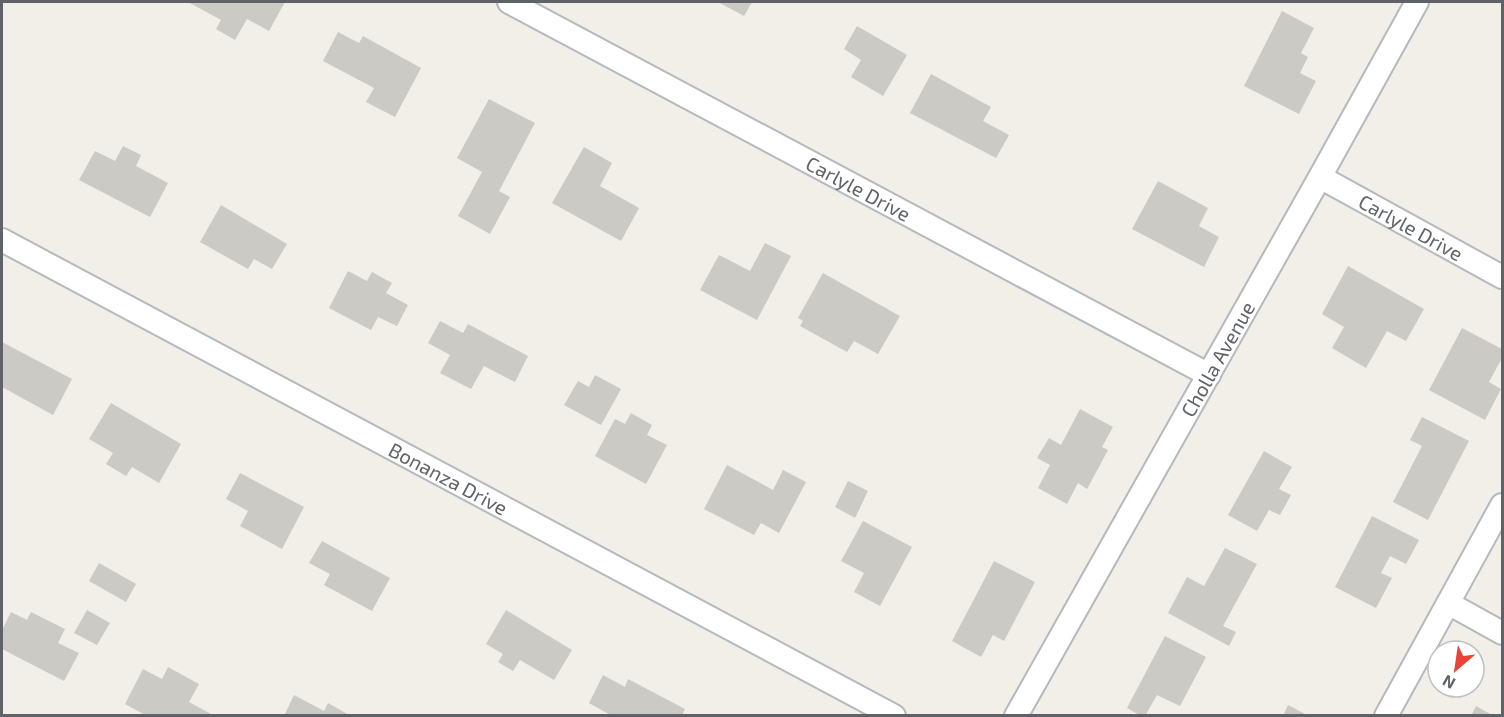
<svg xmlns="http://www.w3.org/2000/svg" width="1504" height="717" viewBox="0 0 1504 717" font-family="'Exo 2',sans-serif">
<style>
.building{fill:#cccac5}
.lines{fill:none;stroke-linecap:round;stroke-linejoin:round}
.street-casing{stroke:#b5b8bc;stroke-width:26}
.street{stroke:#fff;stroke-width:22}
.labels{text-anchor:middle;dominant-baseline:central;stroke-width:5;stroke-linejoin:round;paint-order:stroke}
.street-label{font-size:20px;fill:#5f6368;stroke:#fff}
</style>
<rect width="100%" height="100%" fill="#f1efe8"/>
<g class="building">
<path d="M188 2H285L269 31 247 19 235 40 216 29 221 20Z"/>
<path d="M718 2H752L744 16Z"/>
<path d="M1282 11 1314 28 1301 53 1308 57 1300 73 1316 81 1299 114 1244 86Z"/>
<path d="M857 26 907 55 883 96 851 77 861 60 844 49Z"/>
<path d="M338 32 359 43 363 36 421 68 395 117 366 102 374 88 323 61Z"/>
<path d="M931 74 991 107 983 121 1009 135 996 158 910 113Z"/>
<path d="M489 99 535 123 499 191 510 197 490 234 458 216 482 172 457 158Z"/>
<path d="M123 146 141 155 136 166 168 183 150 217 79 180 95 151 115 161Z"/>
<path d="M584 147 612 163 600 186 639 208 621 241 552 203Z"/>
<path d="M1158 181 1208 208 1199 226 1219 237 1204 267 1132 229Z"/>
<path d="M221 205 287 244 272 269 254 259 248 269 200 242Z"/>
<path d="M765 243 791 256 757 320 700 290 719 255 750 271Z"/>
<path d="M1348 266 1424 309 1406 341 1387 331 1366 368 1332 348 1344 327 1322 314Z"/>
<path d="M348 271 367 281 372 272 392 283 386 293 408 305 397 326 378 317 371 330 329 308Z"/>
<path d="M823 273 900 316 878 354 854 341 847 352 800 326 803 321 798 318Z"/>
<path d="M440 321 463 333 468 324 528 356 515 382 484 366 471 389 440 373 450 355 428 343Z"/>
<path d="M1462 328 1502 349V358L1489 382 1501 389 1485 420 1429 390Z"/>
<path d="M2 342 72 379 53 415 2 387Z"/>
<path d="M595 375 621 389 601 425 564 405 578 381 589 387Z"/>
<path d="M111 403 181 444 159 483 132 467 126 476 106 464 113 453 89 439Z"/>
<path d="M1080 409 1113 427 1102 447 1108 450 1087 489 1078 483 1067 504 1038 488 1050 465 1037 458 1049 438 1061 445Z"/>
<path d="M631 413 652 425 647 435 667 445 646 484 595 456 615 419 625 424Z"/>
<path d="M1422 417 1469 441 1428 520 1393 502 1422 446 1410 440Z"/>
<path d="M1264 451 1292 467 1279 489 1291 495 1280 515 1269 510 1257 531 1228 515Z"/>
<path d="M727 465 773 490 783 470 806 482 779 533 761 523 754 535 704 509Z"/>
<path d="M240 473 304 507 282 549 240 526 248 511 226 499Z"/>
<path d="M848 481 868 491 855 518 835 507Z"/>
<path d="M1372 516 1419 540 1406 564 1390 556 1381 573 1392 578 1376 608 1335 587Z"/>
<path d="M863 521 912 547 880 606 854 592 864 573 841 561Z"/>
<path d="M322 541 390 578 372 611 324 585 330 574 309 563Z"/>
<path d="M1225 548 1257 564 1223 626 1236 632 1229 646 1168 613 1187 577 1204 586Z"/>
<path d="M994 561 1035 582 1004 641 993 635 981 657 952 641Z"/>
<path d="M99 563 136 584 126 602 89 581Z"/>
<path d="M87 610 110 623 97 645 74 633Z"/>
<path d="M506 610 572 650 554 680 520 660 513 671 498 662 503 654 486 644Z"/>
<path d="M11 612 27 620 31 612 65 629 58 643 79 653 64 681 2 649V630Z"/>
<path d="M1165 636 1206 657 1180 706 1157 695 1145 716H1141L1127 708Z"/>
<path d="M168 667 199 684 189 702 211 714 210 716H147L125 704 143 669 162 679Z"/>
<path d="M603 675 625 687 628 679 685 709 682 716H612L589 703Z"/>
<path d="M294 695 324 711 328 703 351 716H284Z"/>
<path d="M1288 705 1309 716H1283Z"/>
<path d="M1476 706 1494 716H1471Z"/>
</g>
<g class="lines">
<g class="street-casing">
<g id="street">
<path id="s1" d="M509 2 1209 375"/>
<path id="s2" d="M1320 177 1502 277"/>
<path id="s3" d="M2 240 894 716"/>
<path d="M1448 603 1502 633"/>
<path id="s4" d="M1016 716 1320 177 1417 2"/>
<path d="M1386 716 1502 505"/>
</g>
</g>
<use href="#street" class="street"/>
</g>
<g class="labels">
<g class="street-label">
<text stroke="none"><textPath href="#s1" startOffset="396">Carlyle Drive</textPath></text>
<text stroke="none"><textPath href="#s2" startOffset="104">Carlyle Drive</textPath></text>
<text stroke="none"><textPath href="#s4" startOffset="410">Cholla Avenue</textPath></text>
<text stroke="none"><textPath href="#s3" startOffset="506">Bonanza Drive</textPath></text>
</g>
</g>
<rect width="1504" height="717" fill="none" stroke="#5f6368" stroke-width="6"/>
<g transform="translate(1456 669) rotate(209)"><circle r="28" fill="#ffffff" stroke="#bfc1c3" stroke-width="1.5"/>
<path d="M0-4.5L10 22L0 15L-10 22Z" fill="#ea4335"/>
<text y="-9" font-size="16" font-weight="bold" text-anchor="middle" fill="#5f6368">N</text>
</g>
</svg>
